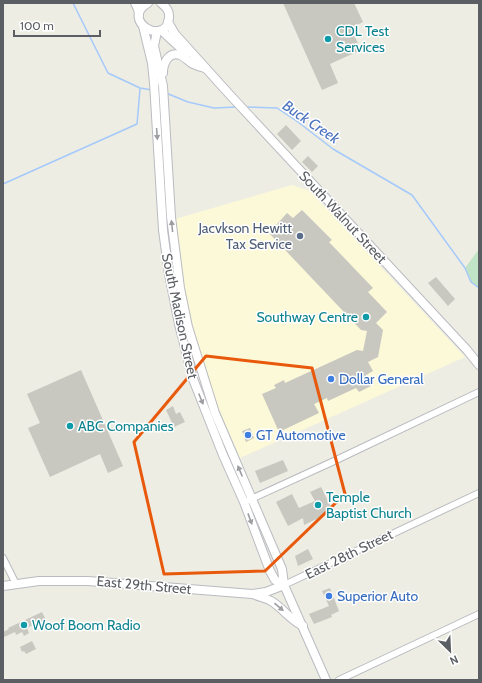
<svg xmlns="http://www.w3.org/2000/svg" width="482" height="683" viewBox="0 0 482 683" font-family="Cabin,sans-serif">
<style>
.commercial{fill:#fcf9d9}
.green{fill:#c1e4c6}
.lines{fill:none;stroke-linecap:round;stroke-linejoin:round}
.stream{stroke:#a5c9fb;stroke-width:1.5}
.building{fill:#c8c7c0}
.street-casing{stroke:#b8babf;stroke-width:8}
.secondary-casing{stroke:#b9bbc1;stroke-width:10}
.street{stroke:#fff;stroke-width:6}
.secondary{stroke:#fff;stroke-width:8}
.oneway{fill:#9d9ea1}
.marked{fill:none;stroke:#e8590c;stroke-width:3;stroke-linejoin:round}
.culture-dot{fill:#0f9aa8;stroke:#fff;stroke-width:1.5}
.service-dot{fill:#5c6f8a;stroke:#fff;stroke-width:1.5}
.shop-dot{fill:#3f7fe0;stroke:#fff;stroke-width:1.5}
.labels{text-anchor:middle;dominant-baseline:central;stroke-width:3;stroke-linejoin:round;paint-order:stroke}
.culture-label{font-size:14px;fill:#0d838f;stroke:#fff;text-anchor:start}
.street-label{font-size:14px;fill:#5b5e63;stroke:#fff}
.service-label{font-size:14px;fill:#4e5e75;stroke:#fff;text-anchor:end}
.shop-label{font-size:14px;fill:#366cbe;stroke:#fff;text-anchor:start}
.water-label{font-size:15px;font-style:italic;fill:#4971be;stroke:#fff}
</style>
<rect width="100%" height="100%" fill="#edede3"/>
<path class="commercial" d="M292 185 310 191 465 357 240 458 216 402 202 362 186 299 175 219Z"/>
<path class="green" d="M479 249V288L471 282 465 268Z"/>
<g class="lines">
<g class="stream">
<path d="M73 3 108 73 140 88 152 90"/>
<path d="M166 93 188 102 214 108 237 107"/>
<path d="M245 107 277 108 298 122 333 149 412 195 465 268 471 282 479 288"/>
<path d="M3 184 137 124 140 89"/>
</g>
</g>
<g class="building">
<path d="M283 3H354L363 22 351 28 361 50 330 64 338 83 322 90Z"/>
<path d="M286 125 301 141 292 150 277 134Z"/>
<path d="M308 156 318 166 312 172 302 162Z"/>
<path d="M302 210 332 240 329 242 373 288 368 292 387 312 376 323 383 330 378 357 368 362 373 371 366 375 371 386 359 392 356 388 328 401 327 398 314 404 319 413 279 432 262 394 276 388 274 385 284 380 285 383 357 350 363 351 367 331 361 330 269 233 287 213 293 218Z"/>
<path d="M436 277 455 299 448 306 428 283Z"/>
<path d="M81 370 123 466 108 473 100 454 50 477 28 428 40 423 27 394Z"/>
<path d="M173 406 176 414 180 412 185 422 174 427 166 410Z"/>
<path d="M250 428 254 438 246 442 242 431Z"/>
<path d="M283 460 288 471 260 483 255 471Z"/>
<path d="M321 487 333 511 304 525 303 518 288 526 276 502 292 494 299 508 315 501 310 492Z"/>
<path d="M308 549 313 559 298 566 295 556Z"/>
<path d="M330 588 339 611 331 615 332 617 314 624 309 614 329 606 322 591Z"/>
<path d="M42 612 46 620 41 622 42 625 37 628 35 624 27 628 29 633 24 636 22 632 16 635 15 632 4 637 3 632 9 629 8 628Z"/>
<path d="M32 641 36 649 26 654 24 651 22 652 20 647Z"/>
</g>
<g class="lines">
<g class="street-casing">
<g id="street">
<path d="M249 500 332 462 479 392"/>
<path d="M3 558 16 584"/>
<path d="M284 585 479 493"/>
<path d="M339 680 479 614"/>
</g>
</g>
<g class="secondary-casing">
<g id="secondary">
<path d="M135 3 138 9 139 15"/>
<path d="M148 3C119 20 166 48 169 18 170 11 166 7 161 3"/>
<path d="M168 22 175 34 230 95 467 350 479 365"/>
<path d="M143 26 152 63 154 83 163 230 169 274 179 324 193 379 223 455 244 502 270 571 275 580 284 585"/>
<path d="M161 30 186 53"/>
<path d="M157 31 154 46 163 86 171 217 180 288 188 327 215 413 282 569 284 585 326 680"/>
<path d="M163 73C163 64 168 51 180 55 184 56 189 62 193 64 197 66 201 67 205 68"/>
<path d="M3 586 39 581H88L252 594 266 592 284 585"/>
<path d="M253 594C259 597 266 598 271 601 283 608 290 620 303 626"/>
</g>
</g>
<use href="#street" class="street"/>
<use href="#secondary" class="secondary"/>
</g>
<defs><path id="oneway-solid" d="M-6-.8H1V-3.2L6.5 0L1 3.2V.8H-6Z"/></defs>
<g class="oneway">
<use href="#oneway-solid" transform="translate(157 134) rotate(86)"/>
<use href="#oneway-solid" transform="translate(172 226) rotate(-96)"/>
<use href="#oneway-solid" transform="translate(201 399) rotate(68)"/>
<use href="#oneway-solid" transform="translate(240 471) rotate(-113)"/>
<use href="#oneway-solid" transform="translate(250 519) rotate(70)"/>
<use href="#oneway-solid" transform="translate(279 607) rotate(41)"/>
</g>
<path class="marked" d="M206 356 312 368 345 494 265 571 164 574 134 442Z"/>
<g class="culture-dot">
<circle cx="328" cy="39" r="4"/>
<circle cx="366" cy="317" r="4"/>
<circle cx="70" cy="426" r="4"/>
<circle cx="318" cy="505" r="4"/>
<circle cx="24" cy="625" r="4"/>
</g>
<circle class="service-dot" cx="300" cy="236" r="4"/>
<g class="shop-dot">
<circle cx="331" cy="379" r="4"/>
<circle cx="248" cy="435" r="4"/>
<circle cx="329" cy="596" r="4"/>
</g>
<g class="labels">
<g class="culture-label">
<text x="336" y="31">CDL Test<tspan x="336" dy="16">Services</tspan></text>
<text x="358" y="317" text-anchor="end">Southway Centre</text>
<text x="78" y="426">ABC Companies</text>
<text x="326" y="497">Temple<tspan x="326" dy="16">Baptist Church</tspan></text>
<text x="32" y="625">Woof Boom Radio</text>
</g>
<g class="street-label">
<text transform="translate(343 217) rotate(47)">South Walnut Street</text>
<text transform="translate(180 316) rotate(78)">South Madison Street</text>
<text transform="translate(349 554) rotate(-26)">East 28th Street</text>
<text transform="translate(144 585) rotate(5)">East 29th Street</text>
</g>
<g class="service-label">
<text x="292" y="228">Jacvkson Hewitt<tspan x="292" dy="16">Tax Service</tspan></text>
</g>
<g class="shop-label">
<text x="339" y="379">Dollar General</text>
<text x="256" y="435">GT Automotive</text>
<text x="337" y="596">Superior Auto</text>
</g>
<g class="water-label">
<text transform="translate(311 122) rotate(34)">Buck Creek</text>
</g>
</g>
<rect width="482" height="683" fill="none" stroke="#5b5e63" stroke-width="8"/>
<g transform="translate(450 651) rotate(156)" stroke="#ffffff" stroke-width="3" paint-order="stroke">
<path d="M0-3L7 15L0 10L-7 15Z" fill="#5b5e63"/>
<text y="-6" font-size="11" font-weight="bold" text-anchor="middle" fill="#5b5e63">N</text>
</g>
<path d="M14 30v6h86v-6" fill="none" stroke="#5b5e63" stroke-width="2"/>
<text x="20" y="30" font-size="12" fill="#5b5e63" stroke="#ffffff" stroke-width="3" paint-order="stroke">100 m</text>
</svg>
